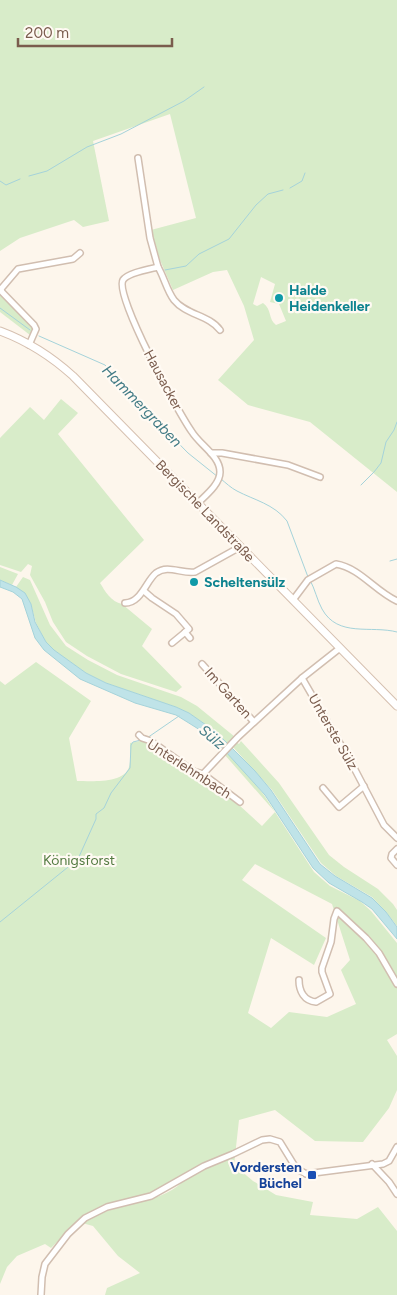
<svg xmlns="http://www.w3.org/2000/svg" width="397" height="1295" viewBox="0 0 397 1295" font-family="Figtree,sans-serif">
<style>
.green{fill:#d8ecc9;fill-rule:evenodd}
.water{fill:#bfe3e8;stroke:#a5d3da}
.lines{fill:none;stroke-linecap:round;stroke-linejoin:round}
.stream{stroke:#a5d3da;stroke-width:1}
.street-casing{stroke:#d1beb0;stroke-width:8}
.secondary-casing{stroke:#d6c0b0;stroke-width:9}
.street{stroke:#fff;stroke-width:5}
.secondary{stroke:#fff;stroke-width:7}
.culture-dot{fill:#0f9aa8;stroke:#fffaf3;stroke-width:2}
.transit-dot{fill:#1a4fb4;stroke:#fffaf3;stroke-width:2}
.labels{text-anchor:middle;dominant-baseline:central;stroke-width:4.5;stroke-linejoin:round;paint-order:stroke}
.culture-label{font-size:14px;font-weight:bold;fill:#0d838f;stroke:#fffaf3;text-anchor:start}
.street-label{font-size:14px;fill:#7a5c4d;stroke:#fffaf3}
.park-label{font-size:14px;fill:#537a41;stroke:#fffaf3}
.transit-label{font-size:14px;font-weight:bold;fill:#164399;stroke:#fffaf3;text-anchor:end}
.water-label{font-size:15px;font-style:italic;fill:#437c86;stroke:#fffaf3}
</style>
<rect width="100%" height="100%" fill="#fdf6ec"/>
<g class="green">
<path d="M0 0H397V492L310 422 248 405 218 380 254 340 244 306 227 270 213 272 173 290 160 260 151 230 196 218 170 114 93 141 109 221 83 227 74 220 20 238 0 251ZM261 277 275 284 270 302 279 304 286 321 276 325C268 319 272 309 263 303L257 306 253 304Z"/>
<path d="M0 292 20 311 33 328 30 335 0 312Z"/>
<path d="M61 399 78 413 58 434 144 540 100 583C105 591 111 602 122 604L152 629 142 646 182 687 176 692 121 674 87 656 66 642 53 622 45 602 30 575 32 566 28 564 21 572 0 565V438L30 407 44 420Z"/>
<path d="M0 567 18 574 12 585 0 580Z"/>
<path d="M23 577 30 580 50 625 66 646 88 660 117 675 181 697 197 706 235 737 228 744 216 732 189 713 176 707 106 683 86 673 54 650 46 642 36 623 31 604 16 587Z"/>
<path d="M36 662 91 701 69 738 77 781C91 781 124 784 129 767 131 761 130 750 130 743L140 741 147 743 227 794 262 826 275 812 224 754 226 752 249 776 264 795 314 872 330 886 360 901 371 911 397 943V1034L387 1040 397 1056V1090L389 1108 363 1142 315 1141 275 1110 239 1120 234 1165 253 1181 276 1195 313 1202 310 1215 357 1219 378 1207 397 1231V1295H105L107 1288 140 1273 118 1256 93 1226 82 1223C87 1220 93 1216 99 1214 122 1204 177 1200 187 1174L152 1192 106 1205 81 1218 51 1248 45 1244 17 1256 7 1267 0 1284V681L5 685ZM255 864 332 904 350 960 341 970 356 1004 327 1017 289 1012 271 1028 248 1013 271 938 314 965 326 938 242 880Z"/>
<path d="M241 741 279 783 329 855 344 867 378 889 393 904 397 910V926L386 912 372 897 336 876 321 863 272 790 232 746 236 742 239 744Z"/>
</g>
<path class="water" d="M0 580 16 587 25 593 31 604 35 622 46 642 54 650 86 673 106 683 176 707 189 713 216 732 255 771 271 790 320 864 335 876 372 898 386 912 397 927V939L372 909 362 902 329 883 313 868 265 795 226 752 208 735 176 715 135 703 80 679 44 650 35 638 22 599 13 592 0 587Z"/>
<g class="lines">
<g class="stream">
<path d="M29 176 47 171 87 147 121 134 184 101 204 87"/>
<path d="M0 181 6 185 20 179"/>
<path d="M290 188 302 181 305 173"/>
<path d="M165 270 186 266 199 254 229 239 256 205 268 194 283 190"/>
<path d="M0 308 30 330"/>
<path d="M39 336 105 365 142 406 188 453 218 477"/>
<path d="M221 479C226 483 231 488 237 491 254 500 274 504 287 521L308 577"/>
<path d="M361 485 374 472 381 463 386 442 394 430 397 422"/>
<path d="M390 561 397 559"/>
<path d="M310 580C315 589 317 600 322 609 338 638 371 625 397 632"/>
<path d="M147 738 179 716"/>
<path d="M0 922 78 859 96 819V814L104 808 111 793 130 768 131 745 133 742 141 740"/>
</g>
<g class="street-casing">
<g id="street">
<path d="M138 158 150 238 158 267C150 269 127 273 123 280 114 295 179 414 192 432 200 445 220 456 220 472 220 484 206 495 198 503"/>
<path d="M158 267C164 277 167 291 174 300 186 315 209 315 220 330"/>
<path d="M29 345 36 329 34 325 2 292 1 289 18 269 73 259 80 253"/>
<path d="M211 453H222L288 465 320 477"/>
<path d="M144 591 152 598 176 614 189 629 172 643"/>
<path d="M293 600 308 580 336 564C360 568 375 591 397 601"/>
<path d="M125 603C141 603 146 581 156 573 168 564 181 574 195 572L240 547"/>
<path d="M185 632 190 638"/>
<path d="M202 664 254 722"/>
<path d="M302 678 352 764 384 825 397 838"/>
<path d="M139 735 142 738 151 741 193 771 203 774 240 802"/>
<path d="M203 774 238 737 302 678 340 648"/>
<path d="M323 788 339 807 364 786"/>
<path d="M397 849 392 854 391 858 397 865"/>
<path d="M299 980C299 991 304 1001 316 1002L330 994 322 972V968L331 942 334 919 337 911 366 938 379 953 397 984"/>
<path d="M372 1164 389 1182 397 1194"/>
<path d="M41 1295 42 1277 45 1264 68 1234 85 1218 107 1207 151 1196 204 1166 233 1154 262 1140 270 1139 280 1142 296 1168 306 1174 383 1164 389 1161 397 1147"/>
</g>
</g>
<g class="secondary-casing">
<path id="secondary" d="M0 331C27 341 52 357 73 376L397 706"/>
</g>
<use href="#street" class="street"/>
<use href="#secondary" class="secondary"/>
</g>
<g class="culture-dot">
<circle cx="279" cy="298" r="5"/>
<circle cx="194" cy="582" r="5"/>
</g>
<rect class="transit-dot" x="307" y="1170" width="10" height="10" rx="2.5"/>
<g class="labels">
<g class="culture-label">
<text x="289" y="290">Halde<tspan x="289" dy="16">Heidenkeller</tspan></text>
<text x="204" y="582">Scheltensülz</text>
</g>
<g class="street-label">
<text transform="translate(163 380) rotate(62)">Hausacker</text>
<text transform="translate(205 511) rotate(46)">Bergische Landstraße</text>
<text transform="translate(228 693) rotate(48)">Im Garten</text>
<text transform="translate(333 732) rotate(60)">Unterste Sülz</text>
<text transform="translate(189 769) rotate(33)">Unterlehmbach</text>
</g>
<g class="park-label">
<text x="79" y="860">Königsforst</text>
</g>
<g class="transit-label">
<text x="302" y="1167">Vordersten<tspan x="302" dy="16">Büchel</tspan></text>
</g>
<g class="water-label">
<text transform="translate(142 406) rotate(46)">Hammergraben</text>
<text transform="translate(212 737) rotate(40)">Sülz</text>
</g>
</g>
<path d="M18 38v8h154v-8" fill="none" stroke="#7a5c4d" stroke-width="2.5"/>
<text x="25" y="38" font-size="15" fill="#7a5c4d" stroke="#fffaf3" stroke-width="4" paint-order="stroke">200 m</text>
</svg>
